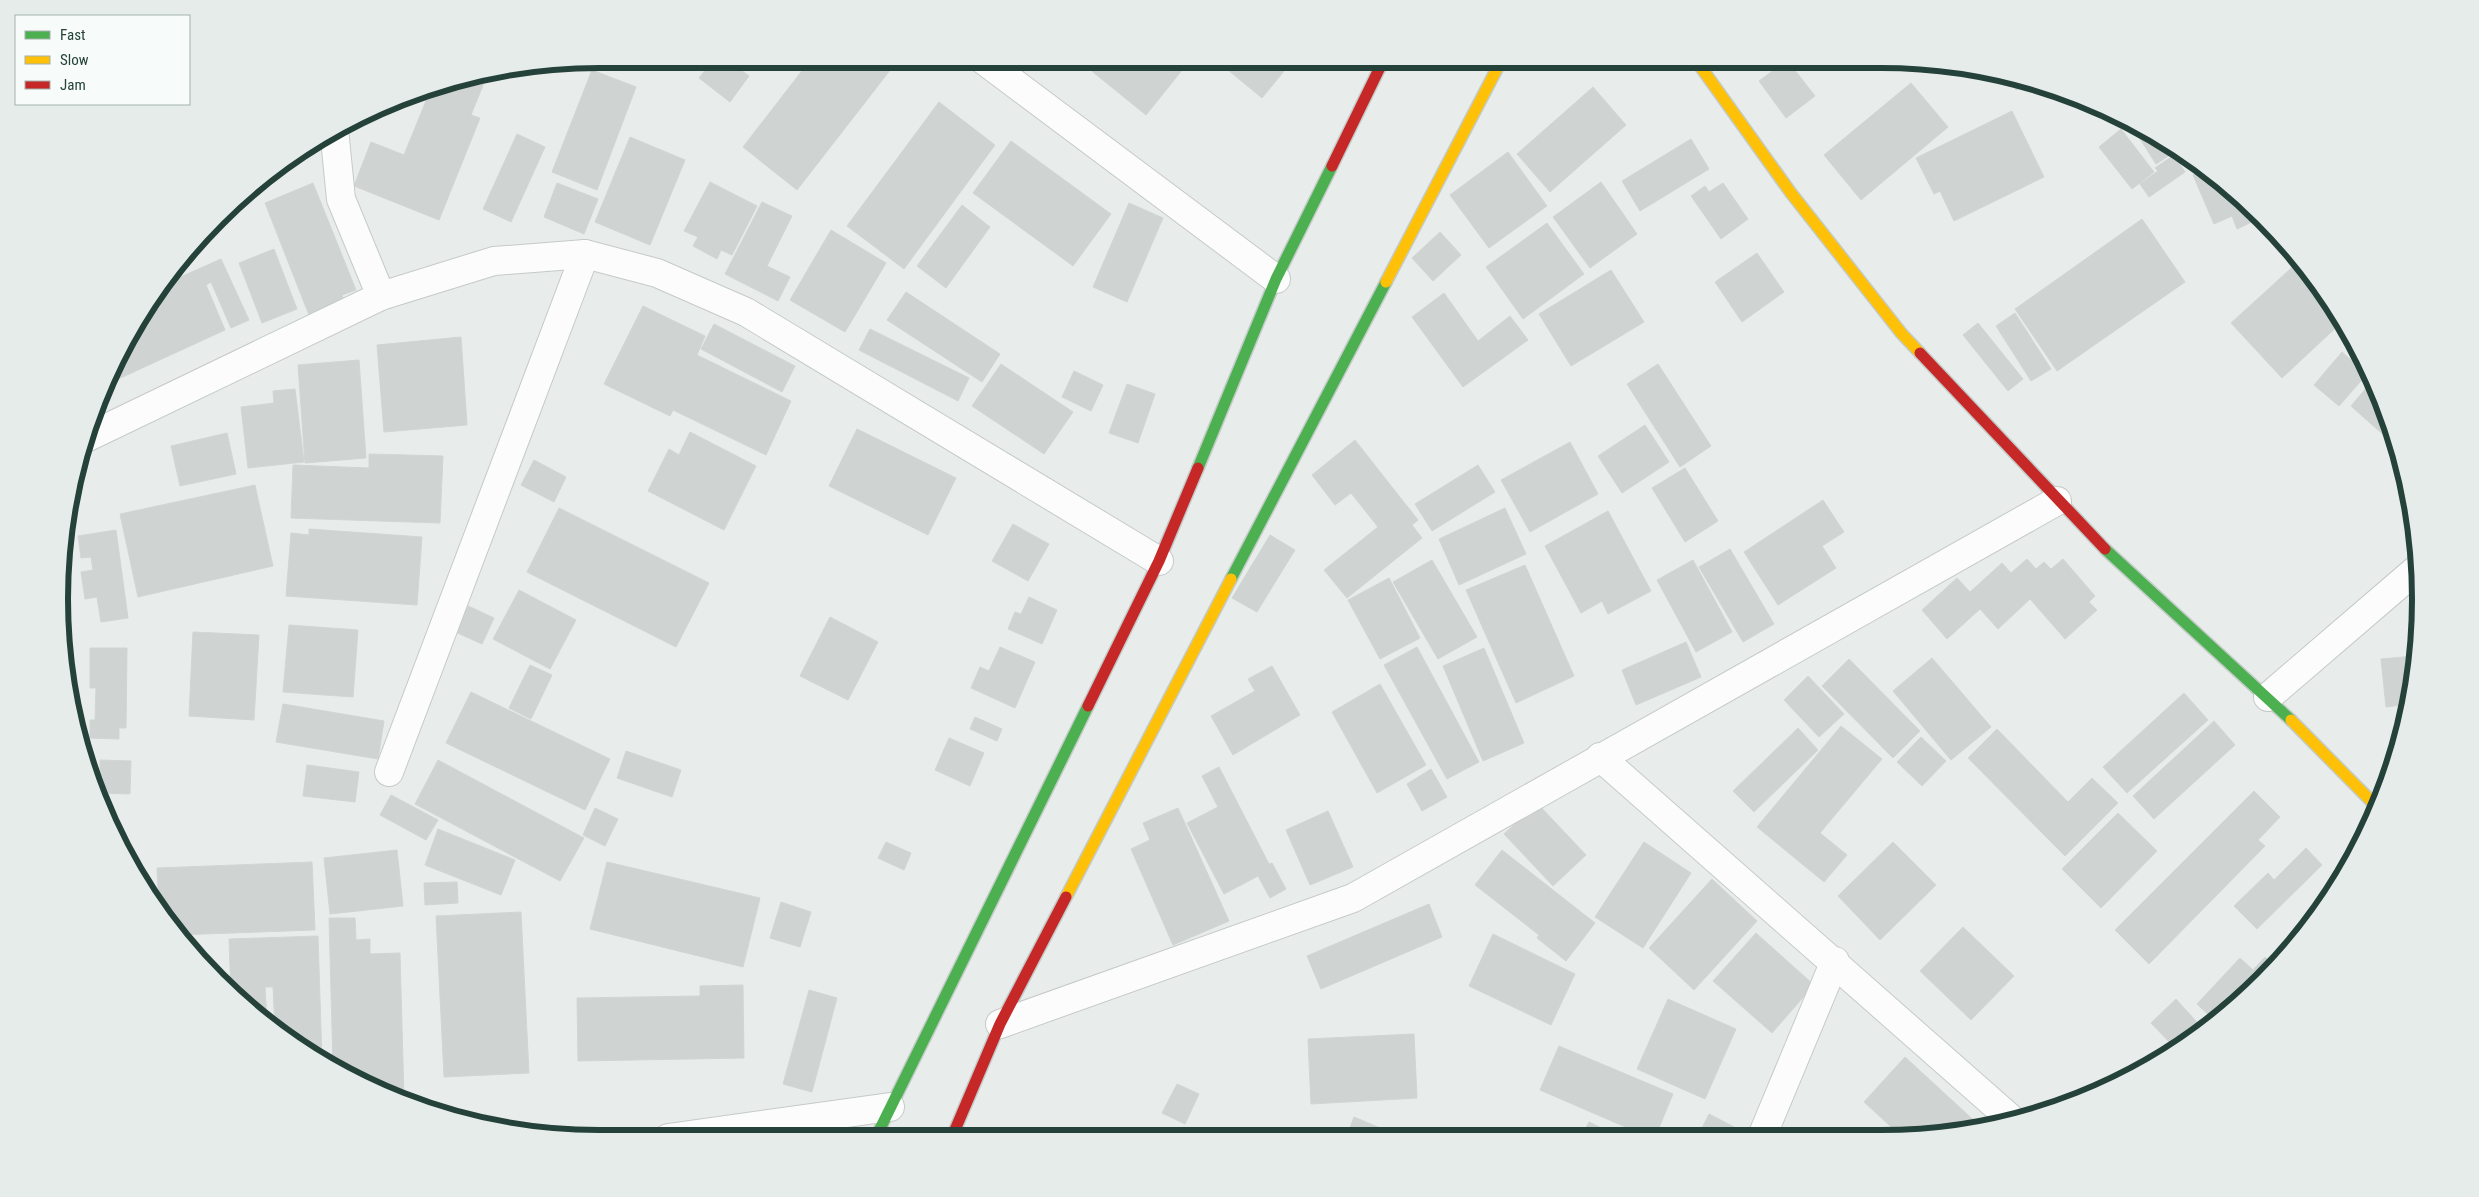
<svg xmlns="http://www.w3.org/2000/svg" width="2479" height="1197" viewBox="0 0 2479 1197" font-family="'Roboto Condensed',sans-serif">
<style>
.building{fill:#cfd4d2;stroke:#d1d6d4}
.lines{fill:none;stroke-linecap:round;stroke-linejoin:round}
.street-casing{stroke:#c5cac8;stroke-width:30}
.fast-casing{stroke:#c3cbc8;stroke-width:14}
.slow-casing{stroke:#c3cbc8;stroke-width:14}
.jam-casing{stroke:#c3cbc8;stroke-width:14}
.street{stroke:#fcfcfc;stroke-width:28}
.fast{stroke:#4caf50;stroke-width:11}
.slow{stroke:#ffc107;stroke-width:11}
.jam{stroke:#c62828;stroke-width:11}
.rim{fill:none;stroke:#24423a;stroke-width:6}
</style>
<rect width="100%" height="100%" fill="#e8edeb"/>
<g class="building">
<path d="M714 59H726L749 76 730 102 699 78Z"/>
<path d="M811 59 898 60 797 190 743 147Z"/>
<path d="M1077 59H1191L1146 115Z"/>
<path d="M1237 59H1294L1262 98 1228 70Z"/>
<path d="M1768 59H1786L1775 68Z"/>
<path d="M1787 60 1815 96 1786 118 1759 81Z"/>
<path d="M592 70 636 87 597 190 552 172Z"/>
<path d="M485 71 488 73 471 115 480 118 439 220 354 186 371 142 404 155 432 86Z"/>
<path d="M2007 75 2029 82 2016 90Z"/>
<path d="M1911 83 1948 127 1861 200 1824 155Z"/>
<path d="M1593 87 1626 125 1550 192 1517 154Z"/>
<path d="M939 102 995 145 904 269 847 226Z"/>
<path d="M2012 111 2044 177 1954 221 1940 191 1934 194 1916 158Z"/>
<path d="M2130 123 2179 149 2156 164Z"/>
<path d="M2121 129 2154 172 2132 189 2099 147Z"/>
<path d="M517 134 545 147 511 222 483 209Z"/>
<path d="M630 137 685 160 650 245 595 222Z"/>
<path d="M1691 139 1709 169 1640 211 1622 181Z"/>
<path d="M1011 141 1111 214 1073 266 973 193Z"/>
<path d="M1508 152 1547 206 1489 248 1450 195Z"/>
<path d="M2174 155 2185 172 2149 197 2140 184 2158 171 2155 168Z"/>
<path d="M2205 170 2251 208 2256 220 2237 229 2232 216 2214 224 2193 175Z"/>
<path d="M710 182 757 206 732 255 721 250 717 259 693 246 698 237 684 231Z"/>
<path d="M1601 182 1637 234 1590 268 1553 217Z"/>
<path d="M313 183 356 290 342 295 344 301 309 315 265 203Z"/>
<path d="M557 183 598 199 584 234 544 217Z"/>
<path d="M1723 183 1748 219 1721 239 1691 196 1705 186 1709 192Z"/>
<path d="M762 202 792 216 767 266 790 277 778 301 725 274Z"/>
<path d="M1129 203 1163 218 1127 302 1093 287Z"/>
<path d="M962 205 990 227 946 288 917 266Z"/>
<path d="M2142 219 2185 282 2057 371 2015 309Z"/>
<path d="M1547 223 1584 274 1523 319 1486 267Z"/>
<path d="M831 230 886 263 845 332 790 300Z"/>
<path d="M1440 232 1461 255 1433 281 1412 258Z"/>
<path d="M274 249 297 309 262 323 239 263Z"/>
<path d="M1757 253 1784 292 1742 322 1715 282Z"/>
<path d="M221 259 249 320 231 328 211 282 206 285 225 330 103 386 150 299 158 287Z"/>
<path d="M2299 261 2329 299 2342 322 2282 378 2231 323Z"/>
<path d="M1611 270 1644 322 1571 366 1539 314Z"/>
<path d="M906 292 1000 354 982 382 887 320Z"/>
<path d="M1444 293 1478 341 1510 316 1528 340 1463 387 1412 317Z"/>
<path d="M643 306 705 336 697 355 791 401 766 455 673 410 670 416 604 384Z"/>
<path d="M2015 313 2051 369 2031 381 1996 326Z"/>
<path d="M1978 323 2023 379 2008 391 1963 335Z"/>
<path d="M714 324 795 366 782 392 701 349Z"/>
<path d="M870 329 969 378 958 401 859 350Z"/>
<path d="M461 337 467 425 384 432 377 345Z"/>
<path d="M2342 352 2367 374 2339 406 2314 385Z"/>
<path d="M359 360 366 458 305 463 298 365Z"/>
<path d="M1001 364 1073 412 1044 454 972 406Z"/>
<path d="M1658 364 1711 446 1680 467 1627 384Z"/>
<path d="M1074 371 1103 385 1091 411 1062 397Z"/>
<path d="M2373 380 2379 392 2396 446 2351 406Z"/>
<path d="M1127 384 1155 394 1138 443 1109 433Z"/>
<path d="M295 389 304 462 248 468 241 407 274 403 273 391Z"/>
<path d="M1645 425 1669 462 1622 493 1598 456Z"/>
<path d="M857 429 956 478 928 535 829 486Z"/>
<path d="M690 432 756 466 724 530 648 491 669 449 679 455Z"/>
<path d="M227 433 236 474 180 486 171 446Z"/>
<path d="M1355 440 1418 520 1412 525 1422 538 1347 598 1324 570 1378 527 1351 493 1335 505 1312 475Z"/>
<path d="M1570 442 1598 494 1530 532 1501 480Z"/>
<path d="M369 454 443 456 440 523 291 518 293 465 369 468Z"/>
<path d="M534 460 566 477 554 502 521 485Z"/>
<path d="M1478 465 1495 492 1432 531 1415 504Z"/>
<path d="M1685 468 1718 521 1685 542 1652 488Z"/>
<path d="M255 485 273 566 138 597 120 514Z"/>
<path d="M1823 500 1844 532 1822 546 1836 568 1778 605 1744 552Z"/>
<path d="M559 508 709 583 676 647 527 572Z"/>
<path d="M1505 508 1526 554 1459 585 1439 539Z"/>
<path d="M1608 511 1651 591 1608 614 1602 601 1581 613 1545 546Z"/>
<path d="M1013 524 1049 544 1028 581 992 561Z"/>
<path d="M309 529 422 537 417 605 286 596 291 533 309 535Z"/>
<path d="M116 530 128 618 101 622 97 597 85 599 81 572 93 570 91 557 81 558 78 536Z"/>
<path d="M1270 535 1295 550 1257 612 1232 598Z"/>
<path d="M1730 549 1774 624 1743 642 1699 567Z"/>
<path d="M2027 559 2036 569 2044 562 2051 569 2063 559 2095 596 2089 602 2097 610 2065 639 2030 599 1998 629 1980 609 1947 639 1922 610 1957 578 1970 592 2002 563 2011 573Z"/>
<path d="M1432 560 1477 637 1438 659 1393 582Z"/>
<path d="M1693 560 1732 632 1696 652 1657 580Z"/>
<path d="M1525 565 1574 676 1516 703 1466 590Z"/>
<path d="M1389 578 1420 638 1380 659 1348 600Z"/>
<path d="M519 590 576 620 550 669 493 639Z"/>
<path d="M1029 597 1057 610 1042 644 1008 629 1015 612 1021 614Z"/>
<path d="M464 604 494 618 482 644 451 630Z"/>
<path d="M830 617 878 642 848 700 800 676Z"/>
<path d="M289 625 358 630 353 697 283 692Z"/>
<path d="M193 632 259 635 254 720 189 716Z"/>
<path d="M1686 642 1701 677 1636 705 1622 670Z"/>
<path d="M1000 647 1035 662 1015 708 971 688 980 667 989 671Z"/>
<path d="M1417 647 1479 762 1447 779 1384 665Z"/>
<path d="M90 648H127L126 728H119V739L90 738V720H95L96 688H90Z"/>
<path d="M1484 648 1524 743 1483 761 1443 666Z"/>
<path d="M2415 656 2410 704 2386 707 2381 659Z"/>
<path d="M1932 658 1991 727 1951 760 1893 691Z"/>
<path d="M1849 659 1920 731 1893 758 1822 686Z"/>
<path d="M530 665 552 675 531 719 509 708Z"/>
<path d="M1272 666 1300 715 1233 755 1211 716 1255 691 1248 679Z"/>
<path d="M1808 676 1844 714 1819 737 1784 700Z"/>
<path d="M1380 684 1426 765 1377 793 1332 712Z"/>
<path d="M471 692 610 759 585 810 446 743Z"/>
<path d="M2184 693 2208 720 2127 793 2103 767Z"/>
<path d="M283 704 384 721 378 759 276 742Z"/>
<path d="M975 717 1002 729 997 741 970 729Z"/>
<path d="M2214 721 2235 745 2154 819 2133 796Z"/>
<path d="M1841 726 1882 759 1820 833 1847 855 1824 882 1757 827Z"/>
<path d="M1798 728 1818 750 1754 812 1733 791Z"/>
<path d="M1997 729 2068 802 2092 778 2118 803 2065 856 1968 758Z"/>
<path d="M1921 737 1946 761 1922 786 1897 762Z"/>
<path d="M949 738 984 753 970 786 935 770Z"/>
<path d="M626 751 681 770 672 797 617 778Z"/>
<path d="M100 760 131 761 130 794 100 793Z"/>
<path d="M438 760 584 838 560 881 415 804Z"/>
<path d="M307 765 359 772 355 802 303 796Z"/>
<path d="M1219 767 1269 864 1272 863 1286 889 1270 898 1258 876 1224 894 1187 823 1218 807 1202 776Z"/>
<path d="M1431 769 1447 797 1422 811 1407 784Z"/>
<path d="M2254 791 2280 817 2258 840 2265 846 2149 964 2115 930Z"/>
<path d="M391 795 438 820 426 840 380 815Z"/>
<path d="M1537 803 1586 855 1553 886 1504 834Z"/>
<path d="M595 808 618 819 605 846 583 835Z"/>
<path d="M1178 808 1229 921 1173 945 1131 849 1150 840 1143 823Z"/>
<path d="M1328 811 1353 867 1310 885 1286 830Z"/>
<path d="M2118 813 2157 851 2101 908 2062 869Z"/>
<path d="M438 829 515 860 501 895 425 865Z"/>
<path d="M886 842 911 853 904 870 878 858Z"/>
<path d="M1644 842 1691 873 1643 948 1595 917Z"/>
<path d="M1893 842 1936 885 1880 940 1838 896Z"/>
<path d="M2306 848 2322 865 2257 929 2234 906 2268 873 2274 880Z"/>
<path d="M397 850 403 906 330 914 324 858Z"/>
<path d="M1502 850 1595 923 1566 961 1537 938 1539 935 1475 885Z"/>
<path d="M312 862 315 930 177 935 159 908 157 868Z"/>
<path d="M607 862 760 898 743 967 590 929Z"/>
<path d="M137 874H144L146 887Z"/>
<path d="M1712 879 1757 921 1694 990 1649 948Z"/>
<path d="M457 882 458 903 425 905 424 883Z"/>
<path d="M781 902 811 912 800 947 770 938Z"/>
<path d="M1429 904 1442 937 1321 989 1307 956Z"/>
<path d="M521 912 529 1073 444 1077 436 916Z"/>
<path d="M329 918H355L356 940 370 939V954L400 953 404 1098 392 1097 333 1066Z"/>
<path d="M1963 927 2014 976 1971 1020 1920 971Z"/>
<path d="M1756 933 1814 985 1772 1033 1713 981Z"/>
<path d="M1493 934 1575 974 1551 1025 1469 986Z"/>
<path d="M318 936 322 1060 299 1047 275 1028 273 987H265L267 1021 231 992 229 939Z"/>
<path d="M2265 957 2272 964 2215 1021 2197 1004 2240 958 2253 970Z"/>
<path d="M743 985 744 1058 578 1061 577 998 700 996V986Z"/>
<path d="M809 990 837 998 812 1092 783 1084Z"/>
<path d="M1668 999 1736 1029 1705 1099 1637 1069Z"/>
<path d="M2176 999 2204 1030 2174 1047 2151 1023Z"/>
<path d="M1414 1034 1417 1098 1311 1104 1308 1039Z"/>
<path d="M1559 1046 1673 1094 1656 1135H1644L1540 1090Z"/>
<path d="M1905 1057 1980 1126 1951 1134 1946 1130 1943 1134H1899L1864 1102Z"/>
<path d="M1177 1084 1199 1094 1185 1124 1162 1113Z"/>
<path d="M1709 1114 1736 1128 1733 1134H1699Z"/>
<path d="M1354 1117 1397 1135 1347 1136Z"/>
<path d="M1589 1122 1616 1135H1582Z"/>
</g>
<g class="lines">
<g class="street-casing">
<g id="street">
<path d="M982 59 1276 279"/>
<path d="M334 129 341 199 381 296"/>
<path d="M86 438 381 296 494 261 585 254 657 273 746 312 1159 561"/>
<path d="M2268 697 2417 569"/>
<path d="M1600 757 2010 1118"/>
<path d="M389 772 585 254"/>
<path d="M1000 1024 1353 898 2057 501"/>
<path d="M1763 1134 1835 961"/>
<path d="M668 1138 890 1107"/>
</g>
</g>
<g class="fast-casing">
<g id="fast">
<path d="M1198 468 1276 279 1332 166"/>
<path d="M2105 549 2291 720"/>
<path d="M1231 579 1386 282"/>
<path d="M876 1137 1088 706"/>
</g>
</g>
<g class="slow-casing">
<g id="slow">
<path d="M1695 59 1791 193 1902 334 1920 353"/>
<path d="M1386 282 1502 59"/>
<path d="M2291 720 2378 808"/>
<path d="M1066 897 1231 579"/>
</g>
</g>
<g class="jam-casing">
<g id="jam">
<path d="M1332 166 1384 59"/>
<path d="M1920 353 2105 549"/>
<path d="M1088 706 1159 561 1198 468"/>
<path d="M952 1137 1000 1024 1066 897"/>
</g>
</g>
<use href="#street" class="street"/>
<use href="#fast" class="fast"/>
<use href="#slow" class="slow"/>
<use href="#jam" class="jam"/>
</g>
<path d="M0 0H2479V1197H0ZM599 68H1881A531 531 0 0 1 2412 599V599A531 531 0 0 1 1881 1130H599A531 531 0 0 1 68 599V599A531 531 0 0 1 599 68Z" fill="#e6ecea" fill-rule="evenodd"/>
<path class="rim" d="M599 68H1881A531 531 0 0 1 2412 599V599A531 531 0 0 1 1881 1130H599A531 531 0 0 1 68 599V599A531 531 0 0 1 599 68Z"/>
<rect x="15" y="15" width="175" height="90" fill="#f7fbf9" stroke="#a3b1ad"/>
<rect x="25" y="31" width="25" height="8" fill="#4caf50" stroke="#a3b1ad"/>
<text x="60" y="40" font-size="15" fill="#24423a">Fast</text>
<rect x="25" y="56" width="25" height="8" fill="#ffc107" stroke="#a3b1ad"/>
<text x="60" y="65" font-size="15" fill="#24423a">Slow</text>
<rect x="25" y="81" width="25" height="8" fill="#c62828" stroke="#a3b1ad"/>
<text x="60" y="90" font-size="15" fill="#24423a">Jam</text>
</svg>
